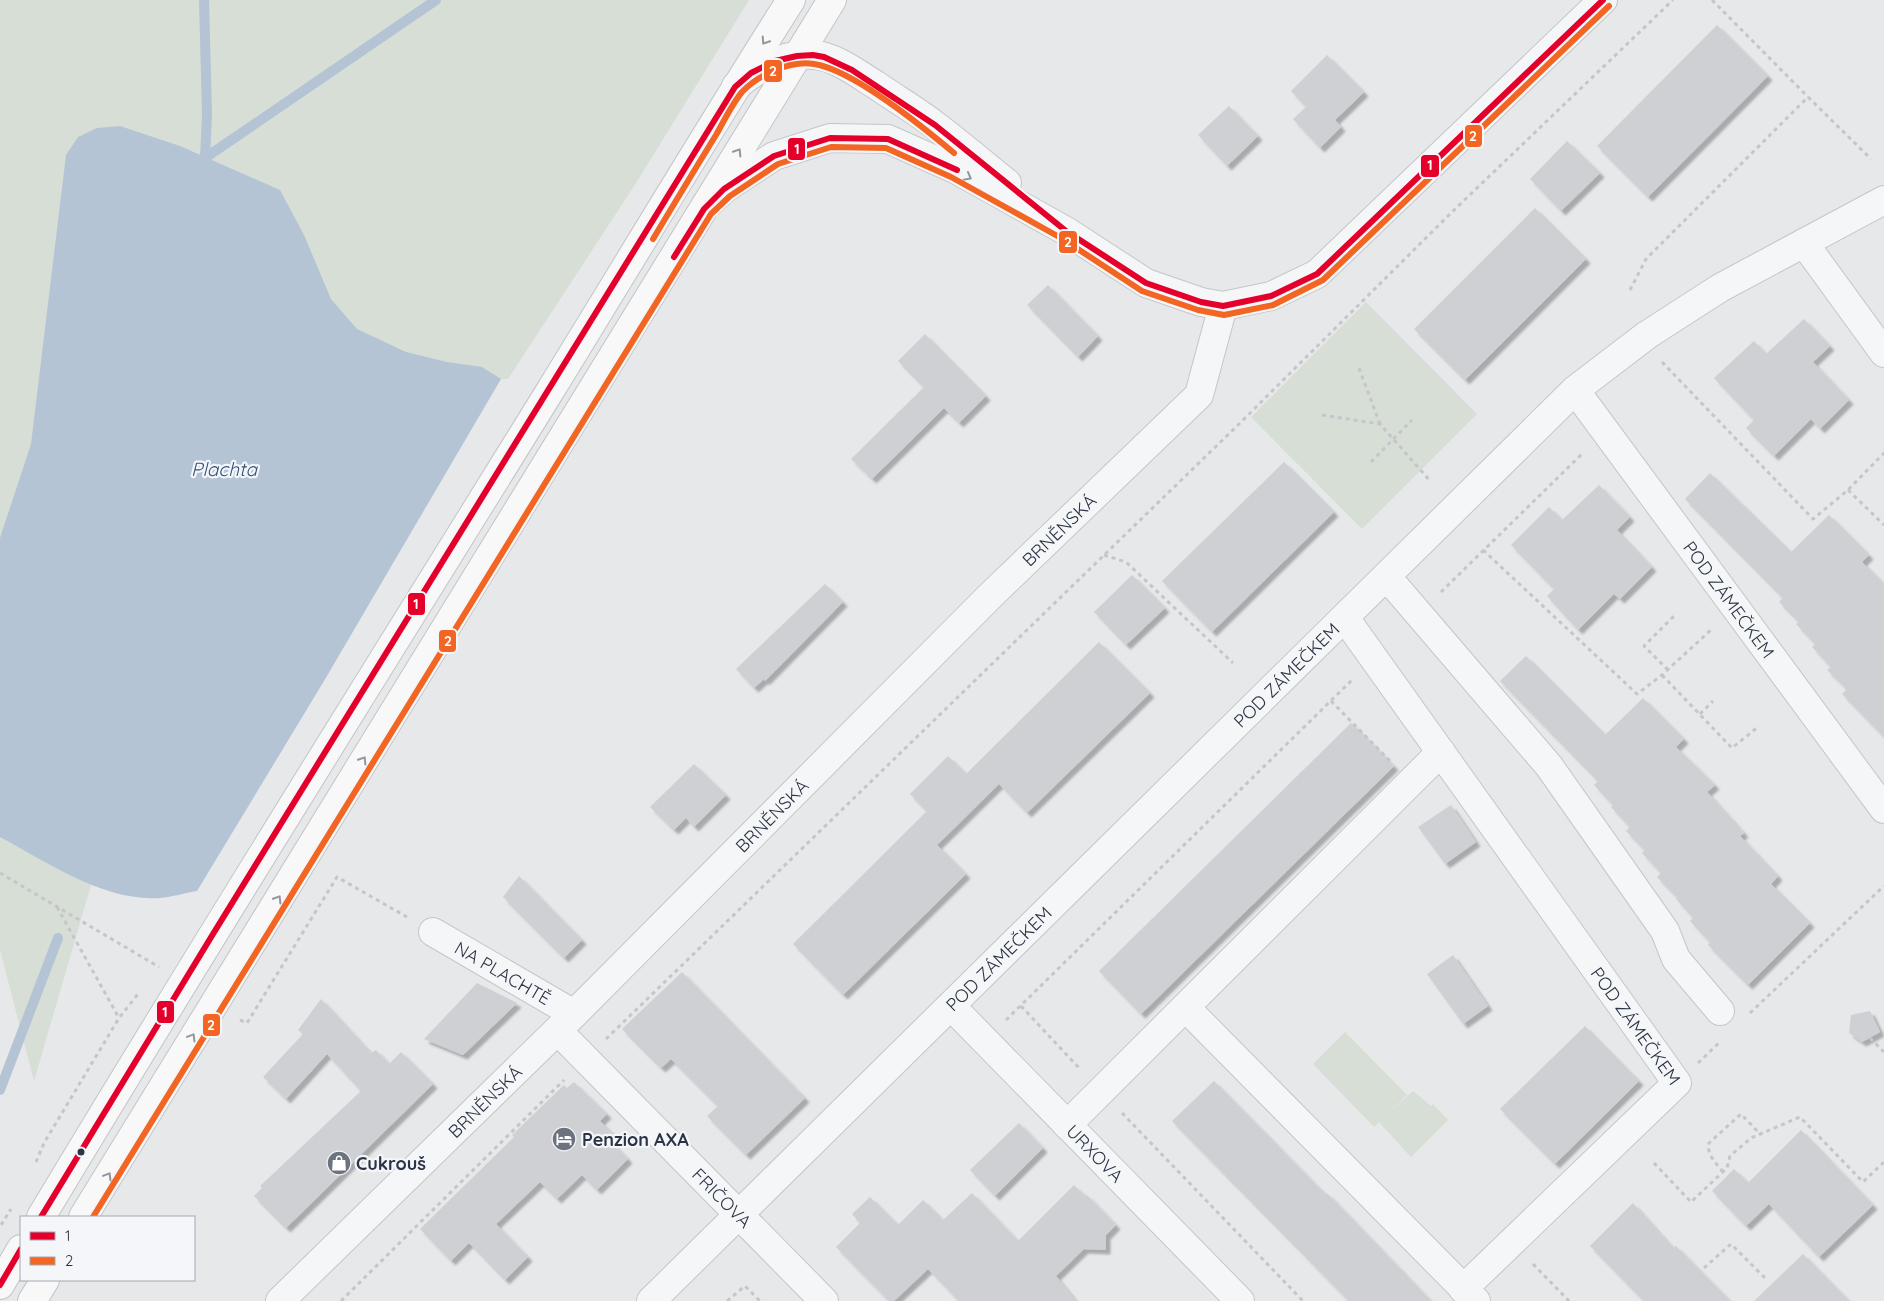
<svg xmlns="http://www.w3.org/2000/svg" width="1884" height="1301" viewBox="0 0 1884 1301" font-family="Quicksand,sans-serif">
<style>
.green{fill:#d6ded6}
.water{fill:#b4c4d5}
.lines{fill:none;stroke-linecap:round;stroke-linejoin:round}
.stream{stroke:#b4c4d5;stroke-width:10}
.building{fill:#ced0d3;filter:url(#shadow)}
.minor-casing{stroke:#c4c6c8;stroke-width:30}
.major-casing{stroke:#c2c5c8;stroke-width:30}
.path{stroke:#c5c6ca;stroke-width:3;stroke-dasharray:4 4;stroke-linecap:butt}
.minor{stroke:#f5f6f7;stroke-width:28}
.major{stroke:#f8f8f8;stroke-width:28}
.bus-1-casing{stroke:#f4f6f9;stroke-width:10}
.bus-2-casing{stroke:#f4f6f9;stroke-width:10}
.bus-1{stroke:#e4002b;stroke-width:6}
.bus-2{stroke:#f26522;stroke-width:6}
.oneway{stroke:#92969e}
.oneway2{stroke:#90959e}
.bus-dot{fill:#2b3445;stroke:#f4f6f9;stroke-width:2}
.labels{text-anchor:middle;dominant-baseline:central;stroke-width:4.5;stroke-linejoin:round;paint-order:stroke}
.street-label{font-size:18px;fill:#2b3445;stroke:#f4f6f9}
.poi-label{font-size:18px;font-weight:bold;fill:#2b3445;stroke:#f4f6f9;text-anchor:start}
.water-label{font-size:19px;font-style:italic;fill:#34527a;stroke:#f4f6f9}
.line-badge{stroke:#f4f6f9;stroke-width:2}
.badge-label{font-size:14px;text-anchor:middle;font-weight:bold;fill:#fff}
</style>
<defs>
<filter id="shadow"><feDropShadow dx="4.5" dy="4.5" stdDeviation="1" flood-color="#0004"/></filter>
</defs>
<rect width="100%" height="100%" fill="#e6e8ea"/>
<g class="green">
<path d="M0 0H749L636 183 508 379H501L46 862 91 885 34 1081 0 950Z"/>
<path d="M1366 302 1477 414 1362 529 1251 417Z"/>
<path d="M1345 1032 1407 1095 1388 1114 1413 1091 1431 1106 1433 1104 1448 1120 1411 1157 1379 1122 1374 1127 1313 1064Z"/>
</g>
<path class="water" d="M120 126 180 146 280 190 304 235 331 299 357 329 406 352 447 362 482 367 501 379 324 681 197 891C185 893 172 897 160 898 104 902 47 862 0 837V538L31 444 66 155 78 137 97 128Z"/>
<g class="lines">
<g class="stream">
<path d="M204 0 207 114 205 158 206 171"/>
<path d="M205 158 436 0"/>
<path d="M0 1090 58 938"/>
</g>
</g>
<g class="building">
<path d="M1717 25 1768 76 1648 197 1597 146Z"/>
<path d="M1327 55 1364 92 1335 120 1341 127 1320 148 1293 119 1306 107 1291 91Z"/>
<path d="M1229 106 1258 136 1227 166 1198 135Z"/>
<path d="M1567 141 1600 173 1561 211 1530 179Z"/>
<path d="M1535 208 1586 259 1465 380 1414 329Z"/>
<path d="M1048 285 1098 336 1078 357 1027 305Z"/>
<path d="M1804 319 1830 346 1813 362 1849 400 1820 429 1811 419 1774 456 1746 428 1754 420 1714 378 1754 341 1766 354Z"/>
<path d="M925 334 986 396 959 423 944 408 872 479 851 459 924 387 898 361Z"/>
<path d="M1284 462 1334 512 1212 632 1162 581Z"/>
<path d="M1710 473 1791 552 1829 515 1869 555 1862 562 1884 584V737L1842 694 1847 689 1827 670 1831 667 1812 647 1815 644 1796 624 1799 622 1779 602 1783 598 1685 499Z"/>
<path d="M1599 485 1630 517 1617 530 1652 567 1620 599 1614 594 1578 630 1547 596 1554 589 1511 545 1549 507 1562 520Z"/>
<path d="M1132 575 1165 608 1126 645 1094 612Z"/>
<path d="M825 584 843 602 765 681 764 679 754 688 736 669Z"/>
<path d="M1099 642 1150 693 1027 813 999 784 937 845 966 874 843 995 793 944 927 811 910 794 948 756 966 774Z"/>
<path d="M1526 656 1605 735 1643 698 1684 739 1676 747 1715 785 1707 792 1744 833 1740 836 1778 876 1771 884 1810 923 1748 985 1708 945 1710 942 1690 921 1693 918 1676 899 1677 897 1657 877 1661 873 1642 853 1645 850 1626 831 1630 827 1611 807 1613 805 1594 785 1598 781 1500 681Z"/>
<path d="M1351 723 1394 766 1141 1014 1099 971Z"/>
<path d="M694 764 726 795 694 827 686 818 674 830 650 807Z"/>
<path d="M1451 805 1476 842 1445 864 1418 827Z"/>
<path d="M519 876 582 940 564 958 503 897Z"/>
<path d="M1453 955 1488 1006 1463 1024 1427 974Z"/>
<path d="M682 972 805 1098 746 1155 707 1116 718 1106 671 1059 661 1068 622 1029Z"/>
<path d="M477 983 517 1003 463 1055 424 1039Z"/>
<path d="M321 999 371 1053 376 1050 389 1064 401 1052 433 1084 286 1228 254 1196 262 1188 260 1186 361 1091 327 1054 286 1099 263 1077 303 1034 298 1030Z"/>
<path d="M1870 1011 1880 1032 1862 1042 1849 1033 1851 1015Z"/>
<path d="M1585 1026 1639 1081 1555 1164 1500 1109Z"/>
<path d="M1214 1081 1326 1195 1327 1193 1431 1301H1349L1172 1121Z"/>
<path d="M574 1082 607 1114 600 1121 618 1139 613 1143 628 1159 597 1190 582 1175 557 1199 540 1182 496 1224 528 1257 505 1280 469 1243 451 1261 420 1229 514 1137 512 1135 564 1085 567 1088Z"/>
<path d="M1019 1123 1043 1148 995 1196 970 1170Z"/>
<path d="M1801 1130 1873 1205 1819 1257 1769 1204 1746 1226 1712 1191 1734 1169 1748 1183Z"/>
<path d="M1074 1185 1086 1197 1087 1195 1116 1225 1106 1235V1250L1084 1249 1056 1276 1076 1301H959L928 1269 894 1301H889L836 1247 860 1223 852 1214 870 1197 898 1225 923 1200 943 1220 972 1193 1018 1241Z"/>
<path d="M1633 1203 1673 1248 1676 1246 1730 1301H1644L1590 1246Z"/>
<path d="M1803 1254 1849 1301H1754Z"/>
</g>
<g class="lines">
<g class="minor-casing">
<g id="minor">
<path d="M736 86C758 68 785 52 815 55 836 57 858 74 876 85 896 99 917 111 936 126 960 144 983 164 1007 183"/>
<path d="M710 202 724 189 774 156 830 138 888 139 955 169 1066 231 1146 283 1201 302 1223 306 1271 296 1317 274 1603 0"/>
<path d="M1804 243 1884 353"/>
<path id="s1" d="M1575 390 1884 809"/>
<path d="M1387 577 1549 766 1665 931 1676 959 1720 1011"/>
<path id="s2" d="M1345 618 1677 1083 1463 1289"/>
<path id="s3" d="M433 932 574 1014"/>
<path id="s4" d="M951 1006 1240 1301"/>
<path d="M1186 1008 1476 1301"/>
<path id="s5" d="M558 1031 824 1301"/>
<path d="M1067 1125 1441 752"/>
<path id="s6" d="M280 1301 574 1014 989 597 1199 395 1223 306"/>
<path id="s7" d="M651 1301 1575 390 1647 335 1720 288 1884 200"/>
</g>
</g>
<g class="major-casing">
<g id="major">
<path d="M41 1217C207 940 380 666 550 391 630 261 709 129 791 0"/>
<path d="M83 1217 832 0"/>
<path d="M0 1285 21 1249"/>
<path d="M32 1301 45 1280"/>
</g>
</g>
<g class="path">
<path d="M1712 0 1808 97"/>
<path d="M1630 290 1646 259 1808 97 1871 159"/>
<path d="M1662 362 1813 519 1848 490 1884 453"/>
<path d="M1359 368 1380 424"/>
<path d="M1322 415 1380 424 1431 482"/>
<path d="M1371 462 1412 420"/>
<path d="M1848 490 1884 525"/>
<path d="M1483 550 1637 694 1662 675 1713 628"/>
<path d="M1104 555 1126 562 1233 663"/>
<path d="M1441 592 1583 453"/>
<path d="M1668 670 1644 646 1675 615"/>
<path d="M1662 675 1732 748 1759 726"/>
<path d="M1331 701 1390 761"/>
<path d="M1700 714 1713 701"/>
<path d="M0 873 159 967"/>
<path d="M57 907 119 1018"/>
<path d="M1021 1006 1080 1069"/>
<path d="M1750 1013 1884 886"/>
<path d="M240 1020 247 1023 337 877 407 917"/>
<path d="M1006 1020 1353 679"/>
<path d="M1870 1038 1884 1052"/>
<path d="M606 1039 1239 424 1452 212 1673 0"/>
<path d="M1698 1063 1721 1041"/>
<path d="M1122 1113 1303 1301"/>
<path d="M36 1162 44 1143 119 1018 138 994"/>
<path d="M1654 1163 1691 1202 1727 1168 1730 1156 1751 1138 1800 1117 1863 1182 1884 1162"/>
<path d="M1723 1172C1716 1163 1706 1154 1709 1143L1741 1114 1760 1134"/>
<path d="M1 1225 11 1209"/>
<path d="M1533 1264 1569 1301"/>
<path d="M1704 1268 1731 1244 1766 1279"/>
<path d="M341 1301 564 1080"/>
<path d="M727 1301 745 1286 760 1301"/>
</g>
<use href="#minor" class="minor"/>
<use href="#major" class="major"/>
<g class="bus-1-casing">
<g id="bus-1">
<path d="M674 257 704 209 724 189 774 156 830 138 888 139 957 170"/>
<path d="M41 1217 213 934 735 87 751 73 775 61 797 56 813 55 824 57 852 70 935 125 1066 231 1146 283 1201 302 1223 306 1271 296 1317 274 1603 0"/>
<path d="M0 1285 21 1249"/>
</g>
</g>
<g class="bus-2-casing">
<g id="bus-2">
<path d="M653 239C674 204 695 169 716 135 724 121 732 104 742 92 758 75 790 60 814 64 853 70 923 127 954 153"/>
<path d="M93 1217 711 214 730 196 778 164 831 147 886 148 951 177 1061 238 1142 291 1198 310 1224 315 1273 305 1323 280 1609 6"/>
</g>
</g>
<use href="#bus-1" class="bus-1"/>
<use href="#bus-2" class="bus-2"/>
</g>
<defs><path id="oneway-chevron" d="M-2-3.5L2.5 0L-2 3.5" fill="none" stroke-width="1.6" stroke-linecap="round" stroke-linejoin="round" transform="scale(1.25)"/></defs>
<g class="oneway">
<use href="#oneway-chevron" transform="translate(765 41) rotate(123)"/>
<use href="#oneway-chevron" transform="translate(738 152) rotate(-58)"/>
<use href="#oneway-chevron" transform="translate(363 760) rotate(-58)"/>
<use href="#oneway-chevron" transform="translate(278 899) rotate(-58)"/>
<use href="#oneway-chevron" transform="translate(192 1037) rotate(-59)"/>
<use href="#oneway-chevron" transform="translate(108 1176) rotate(-59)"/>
</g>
<use class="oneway2" href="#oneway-chevron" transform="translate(968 177) rotate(29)"/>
<defs>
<g id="hotel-disc" transform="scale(1.25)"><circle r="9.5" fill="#6c737f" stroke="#f4f6f9"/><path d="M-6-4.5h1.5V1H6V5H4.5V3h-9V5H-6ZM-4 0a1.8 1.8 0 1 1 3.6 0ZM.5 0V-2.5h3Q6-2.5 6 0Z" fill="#fff"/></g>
<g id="shop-disc" transform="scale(1.25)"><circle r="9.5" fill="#6c737f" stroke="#f4f6f9"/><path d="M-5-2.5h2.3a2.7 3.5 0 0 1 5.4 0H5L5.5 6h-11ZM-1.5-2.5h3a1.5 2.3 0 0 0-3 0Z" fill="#fff"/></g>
</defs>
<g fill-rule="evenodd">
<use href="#hotel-disc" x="564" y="1139"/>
<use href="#shop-disc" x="339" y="1163"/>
</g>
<circle class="bus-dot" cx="81" cy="1152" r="4.5"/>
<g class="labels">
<g class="street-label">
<text stroke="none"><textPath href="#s6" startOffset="1096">BRNĚNSKÁ</textPath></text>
<text stroke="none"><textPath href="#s1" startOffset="260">POD ZÁMEČKEM</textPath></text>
<text stroke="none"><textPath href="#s7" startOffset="892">POD ZÁMEČKEM</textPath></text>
<text stroke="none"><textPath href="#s6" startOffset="691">BRNĚNSKÁ</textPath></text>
<text stroke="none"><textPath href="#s7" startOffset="488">POD ZÁMEČKEM</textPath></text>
<text stroke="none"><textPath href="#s3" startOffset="81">NA PLACHTĚ</textPath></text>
<text stroke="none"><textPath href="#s2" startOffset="501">POD ZÁMEČKEM</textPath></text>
<text stroke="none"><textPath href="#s6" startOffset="286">BRNĚNSKÁ</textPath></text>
<text stroke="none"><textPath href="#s4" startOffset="206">URXOVA</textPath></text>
<text stroke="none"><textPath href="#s5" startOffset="234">FRIČOVA</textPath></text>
</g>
<g class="poi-label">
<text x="582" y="1139">Penzion AXA</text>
<text x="356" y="1163">Cukrouš</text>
</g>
<g class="water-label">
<text x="224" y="469">Plachta</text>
</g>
</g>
<g class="line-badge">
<rect x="763" y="59" width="20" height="24" rx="5" fill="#f26522"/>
<rect x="1464" y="124" width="19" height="24" rx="5" fill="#f26522"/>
<rect x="787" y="137" width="19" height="24" rx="5" fill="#e4002b"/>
<rect x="1420" y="154" width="20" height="24" rx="5" fill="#e4002b"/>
<rect x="1058" y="230" width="20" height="24" rx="5" fill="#f26522"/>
<rect x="407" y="592" width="19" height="24" rx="5" fill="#e4002b"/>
<rect x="438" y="629" width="19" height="24" rx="5" fill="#f26522"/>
<rect x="156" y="1000" width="19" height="24" rx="5" fill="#e4002b"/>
<rect x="202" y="1013" width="19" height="24" rx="5" fill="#f26522"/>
</g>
<g class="badge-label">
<text x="773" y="76">2</text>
<text x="1473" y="141">2</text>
<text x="797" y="154">1</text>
<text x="1430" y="170">1</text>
<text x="1068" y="247">2</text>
<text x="416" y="609">1</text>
<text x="448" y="646">2</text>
<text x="165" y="1017">1</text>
<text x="211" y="1030">2</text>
</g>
<rect x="20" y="1216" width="175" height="65" fill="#f4f6f9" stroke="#a4a8b1"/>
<rect x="30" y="1232" width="25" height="8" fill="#e4002b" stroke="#a4a8b1"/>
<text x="65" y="1241" font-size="15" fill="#2b3445">1</text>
<rect x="30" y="1257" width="25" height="8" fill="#f26522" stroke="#a4a8b1"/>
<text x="65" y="1266" font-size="15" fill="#2b3445">2</text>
</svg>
